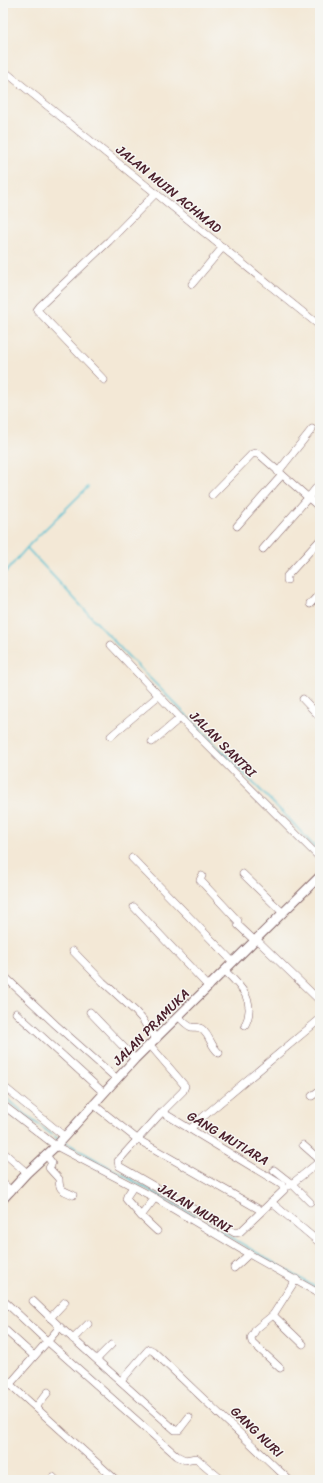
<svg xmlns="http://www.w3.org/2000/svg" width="323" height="1483" viewBox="0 0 323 1483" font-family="Sriracha,sans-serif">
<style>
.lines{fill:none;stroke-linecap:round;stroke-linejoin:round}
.stream{stroke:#56bfd2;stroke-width:1.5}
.minor-casing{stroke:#856567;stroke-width:8}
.tertiary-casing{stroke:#856567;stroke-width:10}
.minor{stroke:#fff;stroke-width:7}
.tertiary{stroke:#fff;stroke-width:8}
.labels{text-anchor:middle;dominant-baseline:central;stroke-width:3;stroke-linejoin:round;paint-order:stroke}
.street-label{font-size:13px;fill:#4a1f2b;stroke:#f6f6f2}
</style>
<rect width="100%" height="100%" fill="#f6f6f2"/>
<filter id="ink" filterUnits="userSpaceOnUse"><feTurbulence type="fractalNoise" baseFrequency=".025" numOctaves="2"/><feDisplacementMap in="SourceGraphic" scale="8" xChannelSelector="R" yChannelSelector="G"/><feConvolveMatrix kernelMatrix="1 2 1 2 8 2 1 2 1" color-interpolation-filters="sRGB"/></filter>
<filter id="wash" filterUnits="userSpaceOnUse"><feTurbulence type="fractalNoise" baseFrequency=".012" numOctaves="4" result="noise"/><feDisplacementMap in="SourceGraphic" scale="16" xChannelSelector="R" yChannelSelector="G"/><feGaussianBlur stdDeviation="0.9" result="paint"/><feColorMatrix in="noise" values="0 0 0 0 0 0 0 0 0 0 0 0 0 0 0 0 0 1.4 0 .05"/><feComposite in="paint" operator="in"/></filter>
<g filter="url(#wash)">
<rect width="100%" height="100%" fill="#f3e8d6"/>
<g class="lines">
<g class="stream">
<path d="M27 548 128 656 291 821 320 853"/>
<path d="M3 575 31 543 88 487"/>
<path d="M3 1095 32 1120 58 1139"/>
<path d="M63 1141 183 1209 320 1290"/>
</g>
</g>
</g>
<g filter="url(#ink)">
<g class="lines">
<g class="minor-casing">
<g id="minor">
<path d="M3 70 320 326"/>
<path d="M192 284 223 247"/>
<path d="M104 380 37 310 40 306 109 241 156 193"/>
<path d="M278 472 312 429"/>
<path d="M212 495 252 454 256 453 260 455 320 508"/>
<path d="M237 526 282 475"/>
<path d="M263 549 308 498 320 483"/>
<path d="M287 580V576L320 540"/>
<path d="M310 604 320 593"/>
<path d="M111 645 180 718 320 858"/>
<path d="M303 699 320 717"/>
<path d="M111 736 158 696"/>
<path d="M152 742 180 718"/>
<path d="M132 858 233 962"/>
<path d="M243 874 283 913"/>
<path d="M202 876 200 880 238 921V925L255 941"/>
<path d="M134 907 209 987"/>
<path d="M256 939 320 1001"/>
<path d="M73 951 103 982 135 1011 143 1020 147 1027 157 1039"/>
<path d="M225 971C241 986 257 1002 245 1025"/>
<path d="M3 975 56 1025 117 1079"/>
<path d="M90 1012 135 1059"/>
<path d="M16 1013 104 1093"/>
<path d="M179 1017C182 1020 186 1025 191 1027 196 1028 199 1026 203 1030 211 1038 210 1045 219 1053"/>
<path d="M150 1045 185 1086 183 1091 162 1112"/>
<path d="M3 1086 64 1136"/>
<path d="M312 1096 320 1090"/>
<path d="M93 1104 137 1139 262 1211 240 1232 235 1233 119 1166 118 1161 162 1112 282 1185 284 1190 262 1211"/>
<path d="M3 1105 56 1146 155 1198 249 1254 320 1294"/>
<path d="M190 1129 203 1117 320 1019"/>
<path d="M303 1145 320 1160"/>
<path d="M3 1152 27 1173"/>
<path d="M46 1155 52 1163 49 1168 59 1179C59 1191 63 1190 73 1195"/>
<path d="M274 1170 293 1185 310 1202"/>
<path d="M3 1183 11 1191"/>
<path d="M289 1186 320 1161"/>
<path d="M133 1187 127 1196 126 1199 141 1216"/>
<path d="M155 1198 141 1216 157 1231"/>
<path d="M271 1202 320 1243"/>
<path d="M234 1268 249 1254"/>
<path d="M3 1300 47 1341 177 1456 185 1460 196 1458 222 1480"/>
<path d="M273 1315 303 1344"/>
<path d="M50 1318 65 1302"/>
<path d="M60 1327 175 1430H179L189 1417"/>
<path d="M3 1328 34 1356"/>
<path d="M73 1339 88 1324"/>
<path d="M97 1359 111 1345"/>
<path d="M280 1368 252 1342 251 1338 256 1329 273 1315 296 1279"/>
<path d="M3 1378 116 1480"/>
<path d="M121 1381 147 1351 149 1349 153 1351 289 1480"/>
<path d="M10 1384 60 1327 33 1301"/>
<path d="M36 1407 48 1392"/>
<path d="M53 1477 56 1480"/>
</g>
</g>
<g class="tertiary-casing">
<path id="tertiary" d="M3 1199 27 1173 56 1146 135 1059 320 876"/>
</g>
<use href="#minor" class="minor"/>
<use href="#tertiary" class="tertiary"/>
</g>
</g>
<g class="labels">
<g class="street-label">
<text transform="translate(169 189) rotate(39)">JALAN MUIN ACHMAD</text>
<text transform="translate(223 744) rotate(45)">JALAN SANTRI</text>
<text transform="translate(151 1027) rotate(-45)">JALAN PRAMUKA</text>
<text transform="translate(228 1138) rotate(31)">GANG MUTIARA</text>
<text transform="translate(195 1208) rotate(31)">JALAN MURNI</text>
<text transform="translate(257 1432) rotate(44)">GANG NURI</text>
</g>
</g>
<rect width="323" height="1483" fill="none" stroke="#f6f6f2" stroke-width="16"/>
</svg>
